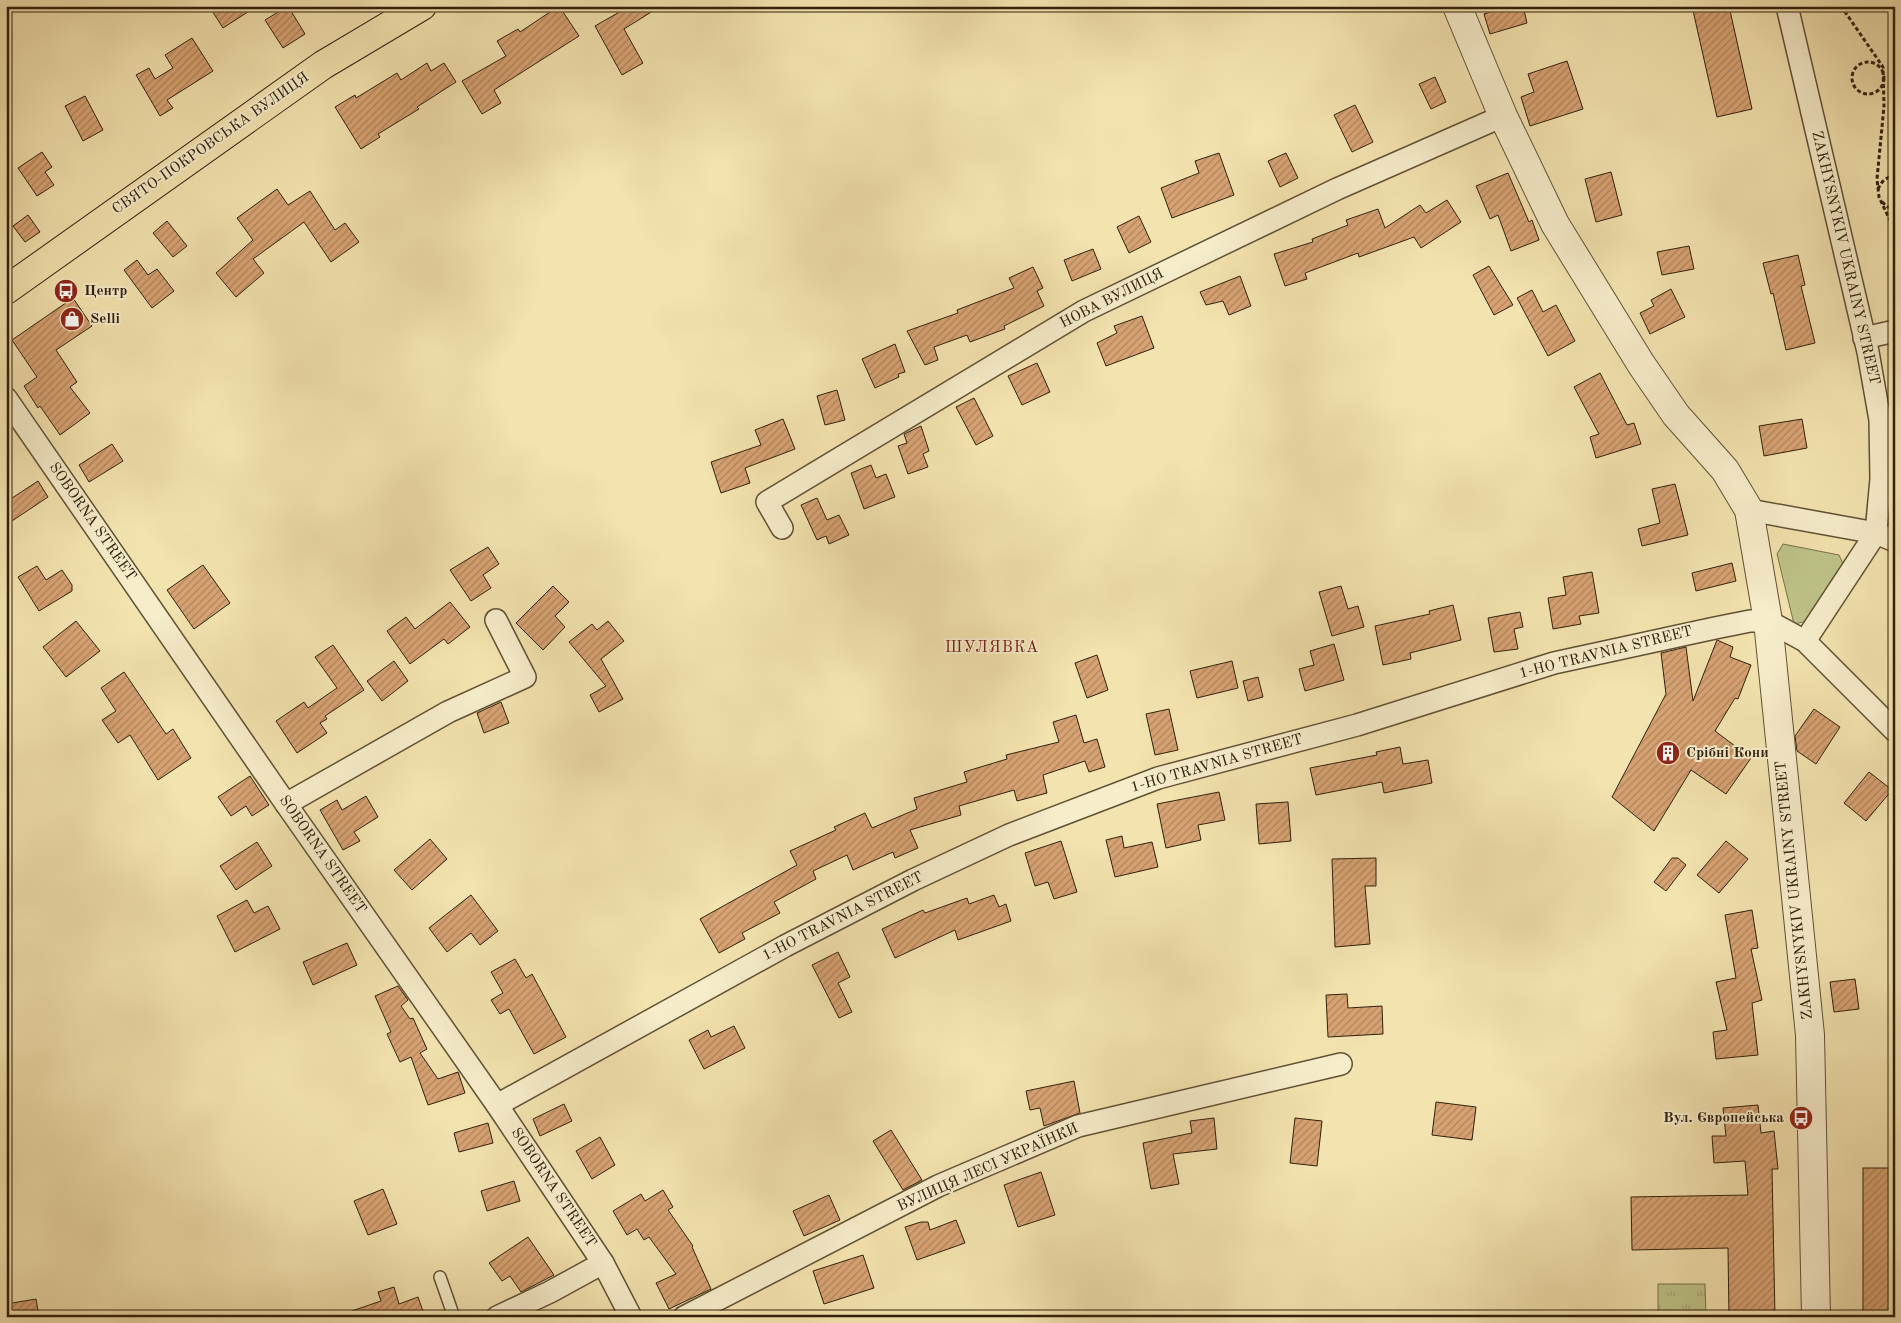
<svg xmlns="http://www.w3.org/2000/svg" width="1901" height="1323" viewBox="0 0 1901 1323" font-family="'Old Standard TT',serif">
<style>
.green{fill:#bec388;stroke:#77724a}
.park{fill:url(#park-tufts);stroke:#77724a}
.building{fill:url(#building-hatch);stroke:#30200b}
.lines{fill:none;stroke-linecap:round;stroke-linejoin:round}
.service-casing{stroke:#615134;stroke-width:14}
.minor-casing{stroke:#615134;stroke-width:24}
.tertiary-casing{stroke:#615134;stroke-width:30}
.primary-casing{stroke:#30200b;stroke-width:30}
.path{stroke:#30200b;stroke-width:3;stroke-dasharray:4 2.5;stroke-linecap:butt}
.service{stroke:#f7edcb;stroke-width:11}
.minor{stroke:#f7edcb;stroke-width:21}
.tertiary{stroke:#f7edcb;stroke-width:28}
.primary{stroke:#f3e3af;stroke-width:28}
.labels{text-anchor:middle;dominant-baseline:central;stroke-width:4;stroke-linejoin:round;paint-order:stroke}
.street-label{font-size:15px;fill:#30200b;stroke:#f7edcb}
.poi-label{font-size:15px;font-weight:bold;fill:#30200b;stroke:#f7edcb;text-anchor:start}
.neighbourhood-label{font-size:16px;letter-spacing:1px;fill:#7a1f14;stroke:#f7edcb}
</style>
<defs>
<pattern id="park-tufts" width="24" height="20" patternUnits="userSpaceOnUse" patternTransform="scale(1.25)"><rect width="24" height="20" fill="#bec388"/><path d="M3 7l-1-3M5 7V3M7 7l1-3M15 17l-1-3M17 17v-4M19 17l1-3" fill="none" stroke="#a4a774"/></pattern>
<pattern id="building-hatch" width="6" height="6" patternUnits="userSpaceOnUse" patternTransform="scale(1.25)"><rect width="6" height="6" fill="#d8a373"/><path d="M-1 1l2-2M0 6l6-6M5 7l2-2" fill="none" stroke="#b0845d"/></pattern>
</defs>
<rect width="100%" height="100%" fill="#f3e3af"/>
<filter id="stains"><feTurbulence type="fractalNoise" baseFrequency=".004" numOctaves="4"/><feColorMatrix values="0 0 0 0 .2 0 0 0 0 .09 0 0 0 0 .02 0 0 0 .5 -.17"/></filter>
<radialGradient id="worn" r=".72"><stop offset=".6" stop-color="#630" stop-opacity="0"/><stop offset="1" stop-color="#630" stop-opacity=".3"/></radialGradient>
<path class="green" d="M1783 544 1839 555 1844 566 1808 621 1794 624 1777 554Z"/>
<path class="park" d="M1658 1284H1705L1706 1317H1658Z"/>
<g class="building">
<path d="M209 6H257L223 28Z"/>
<path d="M288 6 305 34 283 48 265 20Z"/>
<path d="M559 6 579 36 494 90 501 103 482 114 462 81 506 56 497 41 518 29 520 32Z"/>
<path d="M630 6H661L624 29 643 63 622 75 595 26Z"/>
<path d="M1509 6H1523L1527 23 1490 34 1484 14Z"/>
<path d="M1692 6H1729L1752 109 1717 117Z"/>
<path d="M192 38 213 71 167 100 173 108 160 116 136 75 149 68 155 79 173 68 165 55Z"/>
<path d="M1567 61 1583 109 1530 126 1521 97 1534 92 1528 74Z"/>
<path d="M427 63 431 71 444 63 456 82 417 107 419 109 378 134 380 137 361 149 335 107 355 95 356 98 397 73 401 80Z"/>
<path d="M1435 77 1446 102 1431 109 1419 84Z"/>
<path d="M85 96 103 130 83 141 65 106Z"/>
<path d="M1355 105 1373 142 1352 152 1334 115Z"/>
<path d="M42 152 52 167 45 172 54 185 37 196 18 168Z"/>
<path d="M1219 153 1234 195 1172 218 1161 188 1199 173 1195 161Z"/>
<path d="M1286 153 1298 178 1280 187 1268 161Z"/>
<path d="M1611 172 1622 215 1596 222 1585 179Z"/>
<path d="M1508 173 1529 222 1532 220 1539 240 1511 251 1498 215 1490 219 1476 186Z"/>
<path d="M277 189 288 205 310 191 335 230 345 223 359 242 331 262 304 222 253 259 264 273 236 297 216 273 253 240 237 218Z"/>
<path d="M1447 200 1461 222 1421 248 1414 237 1359 257 1358 253 1305 273 1307 279 1285 286 1274 254 1313 242 1312 239 1348 225 1346 220 1378 209 1385 228 1420 205 1426 213Z"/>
<path d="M28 215 40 232 25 242 13 226Z"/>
<path d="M1139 216 1151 242 1129 253 1117 227Z"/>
<path d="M167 221 187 246 173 257 153 233Z"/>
<path d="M1689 246 1694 269 1662 275 1657 252Z"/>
<path d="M1093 249 1101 269 1072 281 1064 260Z"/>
<path d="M1798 255 1805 285 1801 286 1815 343 1786 350 1773 293 1771 294 1763 263Z"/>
<path d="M137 260 148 275 157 269 174 291 152 308 124 270Z"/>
<path d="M1489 266 1513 305 1494 315 1473 275Z"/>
<path d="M1033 267 1043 288 1037 291 1044 306 1004 326 1005 329 970 342 967 335 934 347 938 360 925 365 907 331 958 313 957 310 1014 288 1009 278Z"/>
<path d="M1240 276 1251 306 1229 315 1223 301 1206 305 1200 292Z"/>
<path d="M1671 289 1685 317 1650 334 1640 313 1654 306 1651 300Z"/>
<path d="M1532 290 1543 312 1556 305 1575 341 1548 356 1517 298Z"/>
<path d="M73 298 92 326 56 350 77 382 70 387 90 413 60 435 40 406 38 408 24 386 37 377 12 340Z"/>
<path d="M1142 316 1154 348 1106 366 1097 343 1117 333 1114 326Z"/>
<path d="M895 344 905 372 898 374 899 377 875 388 862 359Z"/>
<path d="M1037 363 1050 392 1022 405 1008 376Z"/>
<path d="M1600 373 1627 425 1634 423 1641 444 1596 458 1590 437 1599 434 1574 387Z"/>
<path d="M837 390 845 420 825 425 817 396Z"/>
<path d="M974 398 993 436 976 445 956 407Z"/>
<path d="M783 419 795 449 745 468 750 483 721 493 711 462 761 445 755 430Z"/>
<path d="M1802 419 1807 448 1764 456 1759 426Z"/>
<path d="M921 426 929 451 923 454 928 467 908 474 898 446 907 443 904 434Z"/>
<path d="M112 444 123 461 89 482 79 465Z"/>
<path d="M871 465 876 478 886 474 895 497 864 509 851 473Z"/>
<path d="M38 481 48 497 6 525V502Z"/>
<path d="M1675 484 1688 535 1642 546 1638 529 1660 523 1652 489Z"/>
<path d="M817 498 827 520 839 515 849 535 829 544 826 536 817 540 801 505Z"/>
<path d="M488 547 499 564 483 575 491 588 471 601 450 570Z"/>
<path d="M1732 563 1736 581 1696 591 1692 573Z"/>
<path d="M203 565 230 603 194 629 167 590Z"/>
<path d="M37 566 46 580 62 570 72 585V591L39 611 18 577Z"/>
<path d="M1592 572 1599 613 1579 616 1581 624 1553 629 1548 598 1566 595 1563 577Z"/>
<path d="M553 586 569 602 555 616 565 627 543 650 516 623Z"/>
<path d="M1341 586 1348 609 1358 606 1364 627 1332 636 1319 592Z"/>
<path d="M450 602 470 627 448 644 444 639 410 664 387 631 406 617 415 629Z"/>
<path d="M1453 605 1461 640 1410 653 1411 659 1383 665 1375 626 1430 614 1429 611Z"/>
<path d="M1520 612 1523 627 1514 629 1518 649 1494 652 1488 618Z"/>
<path d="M76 621 100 651 66 677 43 647Z"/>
<path d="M608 621 624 641 601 659 623 699 599 712 590 695 606 686 569 642 592 624 597 630Z"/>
<path d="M1717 640 1733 647 1730 657 1751 665 1738 699 1735 698 1715 731 1751 758 1726 794 1691 770 1654 831 1612 797 1666 694 1661 653 1686 647 1693 701Z"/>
<path d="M1334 644 1344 680 1305 691 1299 669 1314 665 1310 651Z"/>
<path d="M333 645 364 690 325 716 327 719 320 723 327 733 297 753 276 721 304 702 308 708 337 688 315 657Z"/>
<path d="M1097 655 1108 690 1087 698 1075 663Z"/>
<path d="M394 661 408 681 382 701 367 681Z"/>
<path d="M1232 661 1238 688 1197 698 1190 671Z"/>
<path d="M124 672 166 734 173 729 191 758 158 780 130 735 118 743 102 720 116 711 101 688Z"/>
<path d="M1258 677 1263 697 1248 701 1243 681Z"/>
<path d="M501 702 509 723 484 733 477 713Z"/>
<path d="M1169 709 1178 750 1155 755 1146 714Z"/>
<path d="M1814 709 1840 727 1816 764 1797 751 1795 736Z"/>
<path d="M1076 715 1084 743 1097 739 1105 767 1089 772 1085 761 1043 775 1047 793 1017 801 1014 790 959 806 961 815 910 830 918 848 895 858 893 852 853 870 847 855 813 871 816 879 774 902 780 913 742 933 745 939 719 953 700 919 797 865 790 851 836 830 834 827 865 813 872 828 917 809 914 798 967 782 964 772 1007 759 1006 755 1059 742 1053 722Z"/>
<path d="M1400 747 1403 764 1428 760 1432 783 1384 793 1382 782 1316 795 1310 768 1377 755 1376 752Z"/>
<path d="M1869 772 1892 790 1866 821 1844 803Z"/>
<path d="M250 776 269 805 252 816 246 806 231 816 218 797Z"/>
<path d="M1219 792 1225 820 1198 825 1201 840 1166 848 1157 804Z"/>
<path d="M366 796 378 817 354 832 360 841 343 850 320 810 337 800 342 810Z"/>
<path d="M1288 802 1291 841 1259 844 1256 804Z"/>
<path d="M1122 836 1124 848 1152 842 1158 867 1115 877 1106 840Z"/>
<path d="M430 839 447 859 412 890 394 870Z"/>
<path d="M1061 841 1077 892 1054 899 1048 882 1035 886 1025 853Z"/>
<path d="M1726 841 1748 859 1719 893 1697 875Z"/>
<path d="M257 842 272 866 236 890 220 866Z"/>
<path d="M1376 858V886H1365L1370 944 1335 947 1332 859Z"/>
<path d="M1672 858H1678L1686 865 1666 891 1654 882Z"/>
<path d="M471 895 498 931 480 945 471 933 447 952 429 928Z"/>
<path d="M994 895 999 907 1006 904 1011 921 958 940 955 930 895 958 882 929 923 910 925 913 967 898 969 904Z"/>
<path d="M247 900 254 913 268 906 280 929 235 952 217 916Z"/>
<path d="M1752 910 1758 948 1751 949 1762 1000 1752 1003 1758 1055 1716 1059 1713 1032 1727 1030 1716 982 1736 978 1725 915Z"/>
<path d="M347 943 357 965 313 985 303 962Z"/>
<path d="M838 952 850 977 838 983 852 1012 839 1018 812 965Z"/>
<path d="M515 959 526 978 532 974 566 1037 534 1054 509 1009 500 1014 491 1000 503 993 491 972Z"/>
<path d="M1855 979 1859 1009 1834 1012 1830 982Z"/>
<path d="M398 986 408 1000 401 1006 410 1019 413 1018 427 1049 420 1053 438 1079 458 1072 465 1093 428 1105 411 1057 400 1062 387 1034 391 1032 375 996Z"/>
<path d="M1347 994 1348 1008 1382 1006 1383 1034 1328 1037 1326 995Z"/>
<path d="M734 1026 745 1048 704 1069 689 1040 708 1030 711 1037Z"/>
<path d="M1074 1081 1080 1113 1044 1126 1040 1108 1030 1110 1026 1091Z"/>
<path d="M1436 1102 1476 1107 1472 1140 1432 1135Z"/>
<path d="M564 1104 572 1121 540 1136 533 1119Z"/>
<path d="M1758 1105 1761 1133 1774 1131 1778 1169H1772L1775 1317H1729L1728 1248 1632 1250 1631 1197 1748 1195 1745 1161 1714 1163 1712 1136H1726L1723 1108Z"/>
<path d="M1214 1118 1217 1149 1173 1154 1179 1184 1151 1189 1143 1143 1192 1133 1190 1121Z"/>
<path d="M1295 1118 1322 1121 1317 1166 1290 1163Z"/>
<path d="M488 1123 493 1143 459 1152 454 1133Z"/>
<path d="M891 1130 922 1180 903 1190 873 1141Z"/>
<path d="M600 1137 615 1165 592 1179 576 1151Z"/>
<rect x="1863" y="1168" width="32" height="149"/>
<path d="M1041 1172 1055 1215 1018 1227 1004 1185Z"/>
<path d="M514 1181 520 1201 487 1211 481 1191Z"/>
<path d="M383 1189 397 1224 368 1235 354 1201Z"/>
<path d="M663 1190 673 1207 668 1210 693 1246 692 1247 711 1289 669 1309 656 1283 676 1274 649 1237 644 1240 637 1229 627 1235 613 1211 641 1194 645 1201Z"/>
<path d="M829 1195 840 1220 804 1236 793 1211Z"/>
<path d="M956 1220 965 1243 917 1260 905 1227 921 1222H928L930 1230Z"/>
<path d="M528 1237 554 1275 521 1292 510 1276 502 1281 489 1263Z"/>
<path d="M863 1255 874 1288 824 1304 813 1271Z"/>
<path d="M394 1287 399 1304 418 1297 425 1317H343V1314L381 1301 378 1292Z"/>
<path d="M36 1299 39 1317H6V1304Z"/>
</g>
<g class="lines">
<g class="service-casing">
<path id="service" d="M440 1277 454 1317"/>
</g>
<g class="minor-casing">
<g id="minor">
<path d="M1787 6 1868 352 1880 420 1881 479 1876 533 1805 641"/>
<path d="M1864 338 1895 331"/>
<path d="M6 398 286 804 497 1105 603 1263 631 1317"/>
<path d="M1749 510 1876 533 1895 541"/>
<path d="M782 528 767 502 1084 311 1337 189 1503 116"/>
<path d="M286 804 448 712 525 677 496 620"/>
<path d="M497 1105 785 946 913 880 1009 835 1158 778 1357 725 1554 663 1715 628 1750 621H1768L1805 641 1895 731"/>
<path d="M497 1317 550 1292 603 1263"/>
<path d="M684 1317 938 1186 1078 1126 1341 1064"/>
</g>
</g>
<g class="tertiary-casing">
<path id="tertiary" d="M1457 6 1503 116 1555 224 1641 364 1676 415 1725 470 1749 510 1768 621 1810 1035 1816 1317"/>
</g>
<g class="primary-casing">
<path id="primary" d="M6 290 323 65 422 6"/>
</g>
<g class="path">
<path d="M1841 6 1883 67 1884 106 1877 179 1879 197 1895 231"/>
<circle cx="1868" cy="78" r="16"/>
<path d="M1878 189C1881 182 1886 176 1895 177"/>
<path d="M1882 202 1888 207 1895 208"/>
</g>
<use href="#service" class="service"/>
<use href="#minor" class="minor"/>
<use href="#tertiary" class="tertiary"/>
<use href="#primary" class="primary"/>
</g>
<defs>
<g id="bus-disc" transform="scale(1.25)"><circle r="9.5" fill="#8f2418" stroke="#f7edcb"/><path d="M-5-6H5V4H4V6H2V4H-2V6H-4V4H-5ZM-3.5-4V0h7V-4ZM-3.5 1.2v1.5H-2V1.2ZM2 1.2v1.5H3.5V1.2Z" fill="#fff"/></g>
<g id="shop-disc" transform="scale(1.25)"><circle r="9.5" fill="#8f2418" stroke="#f7edcb"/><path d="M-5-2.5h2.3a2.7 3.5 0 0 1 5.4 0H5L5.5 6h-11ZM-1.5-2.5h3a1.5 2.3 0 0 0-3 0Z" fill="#fff"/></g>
<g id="building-disc" transform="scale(1.25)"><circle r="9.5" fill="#8f2418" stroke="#f7edcb"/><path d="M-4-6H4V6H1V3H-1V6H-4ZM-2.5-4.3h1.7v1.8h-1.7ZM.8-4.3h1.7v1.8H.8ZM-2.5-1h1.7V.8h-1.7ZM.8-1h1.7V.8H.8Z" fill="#fff"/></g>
</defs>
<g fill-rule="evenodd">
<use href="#bus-disc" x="66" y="291"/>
<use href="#shop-disc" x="72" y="319"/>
<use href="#building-disc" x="1668" y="753"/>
<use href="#bus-disc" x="1801" y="1118"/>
</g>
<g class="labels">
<g class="street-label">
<text transform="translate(211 144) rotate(-35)">СВЯТО-ПОКРОВСЬКА ВУЛИЦЯ</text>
<text transform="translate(1845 258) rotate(77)">ZAKHYSNYKIV UKRAINY STREET</text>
<text transform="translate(1112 299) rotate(-27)">НОВА ВУЛИЦЯ</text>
<text transform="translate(92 522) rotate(55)">SOBORNA STREET</text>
<text transform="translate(1606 653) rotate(-14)">1-HO TRAVNIA STREET</text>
<text transform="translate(1217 764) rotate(-16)">1-HO TRAVNIA STREET</text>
<text transform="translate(322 855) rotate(55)">SOBORNA STREET</text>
<text transform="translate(1795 890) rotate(-96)">ZAKHYSNYKIV UKRAINY STREET</text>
<text transform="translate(843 917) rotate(-27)">1-HO TRAVNIA STREET</text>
<text transform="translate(988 1168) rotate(-24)">ВУЛИЦЯ ЛЕСІ УКРАЇНКИ</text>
<text transform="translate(553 1188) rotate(56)">SOBORNA STREET</text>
</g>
<g class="poi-label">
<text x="84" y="291">Центр</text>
<text x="90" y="319">Selli</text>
<text x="1686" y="753">Срібні Кони</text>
<text x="1784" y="1118" text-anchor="end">Вул. Європейська</text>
</g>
<g class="neighbourhood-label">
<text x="992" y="648">ШУЛЯВКА</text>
</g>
</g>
<rect width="1901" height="1323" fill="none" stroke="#f3e3af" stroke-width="25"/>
<rect x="8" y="8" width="1886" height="1308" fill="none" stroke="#30200b" stroke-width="2.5"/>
<rect x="12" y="12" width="1876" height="1298" fill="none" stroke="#30200b"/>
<rect width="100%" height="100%" filter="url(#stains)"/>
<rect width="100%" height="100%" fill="url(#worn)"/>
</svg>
